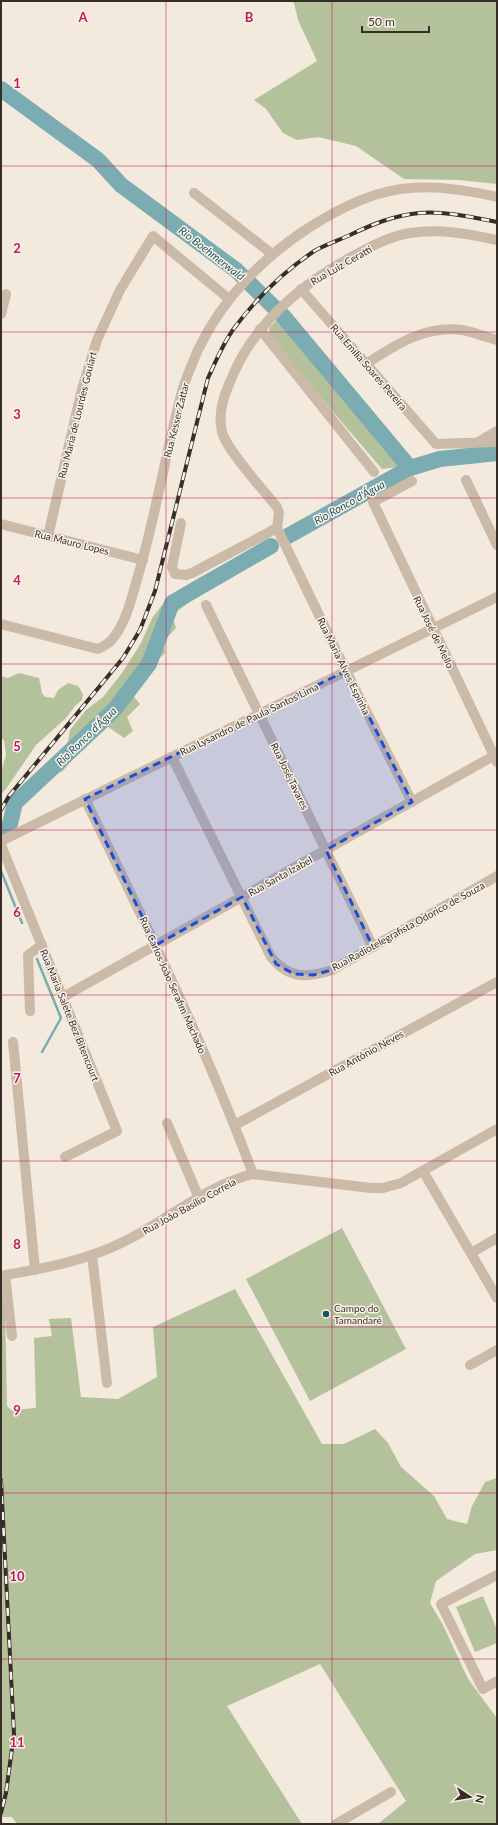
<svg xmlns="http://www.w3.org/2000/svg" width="498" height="1825" viewBox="0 0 498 1825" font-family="Lato,sans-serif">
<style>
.green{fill:#b4c29c}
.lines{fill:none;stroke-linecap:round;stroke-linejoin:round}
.stream{stroke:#7aacb1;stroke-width:2.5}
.river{stroke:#7aacb1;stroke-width:16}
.minor{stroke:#cbbaa8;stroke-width:10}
.rail-casing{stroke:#382e28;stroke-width:4}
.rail{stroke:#faf3e9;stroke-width:2.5;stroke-dasharray:8;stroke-linecap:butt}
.marked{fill:#1d4ed8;fill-opacity:0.2;stroke:#1d4ed8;stroke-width:3;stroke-dasharray:8 5;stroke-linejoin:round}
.grid{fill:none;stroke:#c2185b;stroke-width:1;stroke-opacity:0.55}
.poi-dot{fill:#1d535b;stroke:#faf3e9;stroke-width:1.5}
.labels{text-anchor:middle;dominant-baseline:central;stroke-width:3;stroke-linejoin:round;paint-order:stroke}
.street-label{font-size:10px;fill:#382e28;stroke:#faf3e9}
.poi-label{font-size:10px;fill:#382e28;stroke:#faf3e9;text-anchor:start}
.water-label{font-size:11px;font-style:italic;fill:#1d535b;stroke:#faf3e9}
.grid-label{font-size:13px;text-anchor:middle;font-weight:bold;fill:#c2185b;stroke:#faf3e9;stroke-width:3;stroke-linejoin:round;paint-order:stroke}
</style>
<rect width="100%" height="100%" fill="#f3e9dc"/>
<g class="green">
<path d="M291 1H497V184L459 180 404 179 356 146 318 137 297 140 283 133 266 109 254 100 317 61 298 20 294 3Z"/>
<path d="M286 311 291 313 399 447 397 467 382 469 268 336 270 327Z"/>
<path d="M264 545V554L220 580 172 615 176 628 164 641 165 653 141 677 131 693 140 704 127 717 133 731 124 738 107 726 93 734 90 743 81 749 62 772 56 770V759L67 747 70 730 86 710 103 697 122 673 141 643 152 618 169 596 199 578Z"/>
<path d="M19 673 39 678 42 693 45 697 54 698 58 690 68 683 78 686 83 694 82 700 75 706 66 718 36 745 6 789 1 794V772L6 755 4 740 1 738V676L8 678Z"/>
<path d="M342 1228 406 1349 310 1401 246 1279Z"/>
<path d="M1 1285 5 1307 7 1406 11 1410 36 1408 34 1338 52 1336 49 1319 71 1318 81 1397 118 1399 157 1377 153 1327 235 1289 322 1444H344L375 1429 388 1443 401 1467 434 1496 447 1519 467 1524 472 1506 485 1482 497 1478V1550L475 1554 436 1581 430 1603 443 1625 468 1679 497 1718V1824H378L406 1801 320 1664 227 1706 302 1824H17L12 1817H1Z"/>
<path d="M483 1596 497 1630V1643L475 1652 456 1607Z"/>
</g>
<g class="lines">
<g class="stream">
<path d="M1 871 22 923"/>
<path d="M37 959 61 1018 42 1052"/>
</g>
<g class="river">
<path d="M1 89 98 160 121 185 236 270 283 316 410 468"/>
<path d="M288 536 410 468 440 459 497 453"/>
<path d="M1 829 9 828 15 803 114 710 149 664 172 603 271 546"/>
</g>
<g class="minor">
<path d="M194 193 272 254"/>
<path d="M301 289 436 444 497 442"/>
<path d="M1 314 6 294"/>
<path d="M260 329 374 472"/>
<path d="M366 364C395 345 425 325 462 330 473 332 486 337 497 340"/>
<path d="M478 442 497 431"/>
<path d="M466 480 497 545"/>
<path d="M412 481 373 502 497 762"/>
<path d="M181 523 172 567 175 574 186 575 192 573 277 528"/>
<path d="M1 524 143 560"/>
<path d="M277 528 279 513 277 507C264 491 226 449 222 432 218 414 223 398 230 382 253 323 302 283 357 254 373 245 391 236 410 233 438 228 469 234 497 240"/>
<path d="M277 528 346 671 412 802"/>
<path d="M48 536 82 389 97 340 120 290 153 236 229 299"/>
<path d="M206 605 373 947"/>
<path d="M1 624 98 649C105 646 110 643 114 637 127 620 132 596 138 576 155 518 165 458 180 399 184 382 191 366 198 350 222 299 263 257 310 227 377 184 420 179 497 197"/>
<path d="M172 757 271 957C289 979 307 978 332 970L497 876"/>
<path d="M85 799C145 922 205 1045 253 1174"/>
<path d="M1 841 497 597"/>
<path d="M1 845 117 1131 65 1157"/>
<path d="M63 997 497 754"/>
<path d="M30 1011 28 955 42 945"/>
<path d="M13 1042 35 1270"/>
<path d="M167 1123 199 1198"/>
<path d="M235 1125 497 982"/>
<path d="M423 1171 497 1298"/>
<path d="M471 1253 497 1238"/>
<path d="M92 1255 107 1383"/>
<path d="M12 1336 5 1275C47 1268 89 1260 127 1240 169 1219 207 1185 253 1174L371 1188H383L401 1183 497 1129"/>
<path d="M470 1365 497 1350"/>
<path d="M497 1575 441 1604 483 1689 497 1681"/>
<path d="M336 1824 391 1792"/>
</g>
<g class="rail-casing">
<g id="rail">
<path d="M1 810 9 796 123 658 140 630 155 591 208 378C216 361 223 343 235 327 257 298 285 270 316 250 327 244 339 240 350 235 373 224 392 216 419 213 445 211 471 217 497 222"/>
<path d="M1 1480 14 1734 6 1793 1 1813"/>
</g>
</g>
<use href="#rail" class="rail"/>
</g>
<path class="marked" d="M346 671 412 802 326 850 373 947 332 970 313 975 294 974 276 964 242 897 156 945 85 799Z"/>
<path class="grid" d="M166 1V1824M332 1V1824M1 166H497M1 332H497M1 498H497M1 664H497M1 830H497M1 995H497M1 1161H497M1 1327H497M1 1493H497M1 1659H497"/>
<circle class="poi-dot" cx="326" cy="1314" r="4"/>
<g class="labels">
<g class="street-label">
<text transform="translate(341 265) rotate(-30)">Rua Luiz Ceratti</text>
<text transform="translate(369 367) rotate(49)">Rua Emília Soares Pereira</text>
<text transform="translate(77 415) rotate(-76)">Rua Maria de Lourdes Goulart</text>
<text transform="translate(176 420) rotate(-76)">Rua Kesser Zattar</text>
<text transform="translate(72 542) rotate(14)">Rua Mauro Lopes</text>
<text transform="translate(434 632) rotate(64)">Rua José de Mello</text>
<text transform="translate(344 666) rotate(64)">Rua Maria Alves Espinha</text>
<text transform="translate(249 719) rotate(-26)">Rua Lysandro de Paula Santos Lima</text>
<text transform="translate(290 776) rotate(64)">Rua José Tavares</text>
<text transform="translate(280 876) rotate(-29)">Rua Santa Izabel</text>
<text transform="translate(408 926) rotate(-29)">Rua Radiotelegrafista Odorico de Souza</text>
<text transform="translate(173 985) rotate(66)">Rua Carlos João Serafim Machado</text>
<text transform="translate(70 1015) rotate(68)">Rua Maria Salete Bez Bitencourt</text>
<text transform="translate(366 1053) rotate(-29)">Rua Antônio Neves</text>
<text transform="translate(189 1206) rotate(-29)">Rua João Basílio Correia</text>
</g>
<g class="poi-label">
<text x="334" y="1308">Campo do<tspan x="334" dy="12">Tamandaré</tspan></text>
</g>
<g class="water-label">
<text transform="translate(212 253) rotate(38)">Rio Boehmerwald</text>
<text transform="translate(349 502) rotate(-29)">Rio Ronco d'Água</text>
<text transform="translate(86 736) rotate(-44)">Rio Ronco d'Água</text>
</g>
</g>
<g class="grid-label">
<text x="83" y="22">A</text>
<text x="249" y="22">B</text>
<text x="17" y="88">1</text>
<text x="17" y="253">2</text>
<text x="17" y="419">3</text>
<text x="17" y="585">4</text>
<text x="17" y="751">5</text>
<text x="17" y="917">6</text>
<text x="17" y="1083">7</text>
<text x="17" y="1249">8</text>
<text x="17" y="1415">9</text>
<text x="17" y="1581">10</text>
<text x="17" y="1747">11</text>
</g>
<rect width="498" height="1825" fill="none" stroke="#382e28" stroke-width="4"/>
<g transform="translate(470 1797) rotate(102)" stroke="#faf3e9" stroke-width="3" paint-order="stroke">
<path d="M0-3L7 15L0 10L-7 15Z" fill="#382e28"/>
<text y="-6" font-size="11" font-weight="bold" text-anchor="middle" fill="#382e28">N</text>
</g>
<path d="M362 26v6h67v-6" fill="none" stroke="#382e28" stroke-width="2"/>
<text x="368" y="26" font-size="12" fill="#382e28" stroke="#faf3e9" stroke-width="3" paint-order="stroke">50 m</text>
</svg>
